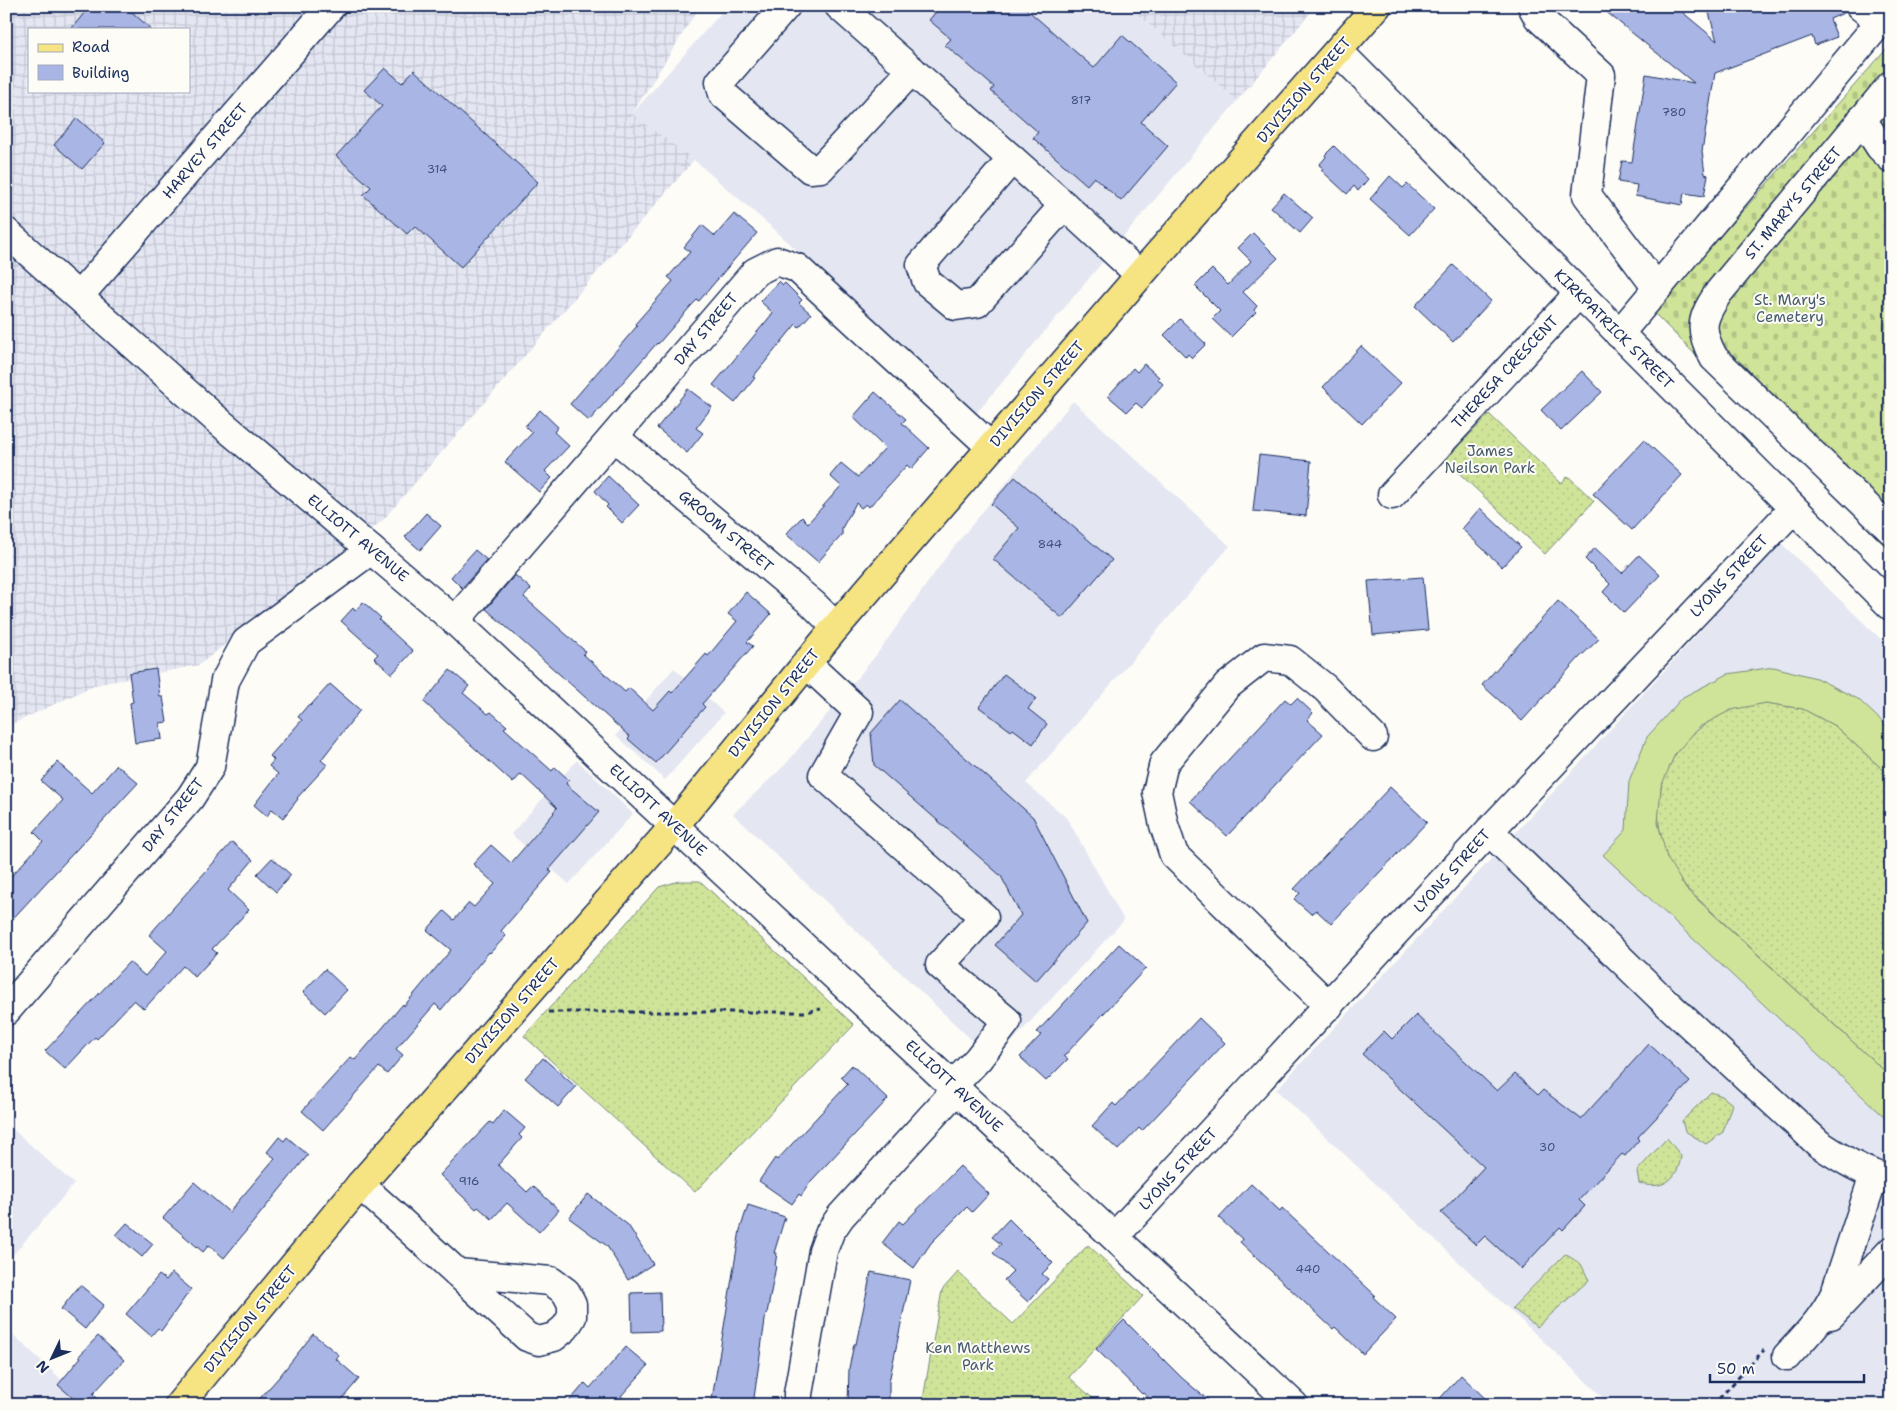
<svg xmlns="http://www.w3.org/2000/svg" width="1897" height="1411" viewBox="0 0 1897 1411" font-family="'Shantell Sans',sans-serif">
<style>
.built{fill:#e4e7f2}
.industrial{fill:url(#industrial-grid);fill-rule:evenodd}
.grass{fill:url(#grass-dots);stroke:#768a7c}
.cemetery{fill:url(#cemetery-stones);stroke:#768a7c}
.pitch{fill:#d0e499;stroke:#768a7c}
.building{fill:#a9b5e5;stroke:#1b2f5e}
.lines{fill:none;stroke-linecap:round;stroke-linejoin:round}
.minor-casing{stroke:#1b2f5e;stroke-width:31}
.major-casing{stroke:#1b2f5e;stroke-width:31}
.path{stroke:#1b2f5e;stroke-width:3;stroke-dasharray:5 4;stroke-linecap:butt}
.minor{stroke:#fdfcf7;stroke-width:28}
.major{stroke:#f6e381;stroke-width:28}
.labels{text-anchor:middle;dominant-baseline:central;stroke-width:4;stroke-linejoin:round;paint-order:stroke}
.number-label{font-size:12px;fill:#3e5080}
.street-label{font-size:15px;fill:#1b2f5e;stroke:#fdfcf7}
.park-label{font-size:15px;fill:#485c6d;stroke:#fdfcf7}
</style>
<defs>
<pattern id="industrial-grid" width="8" height="8" patternUnits="userSpaceOnUse" patternTransform="scale(1.25)"><rect width="8" height="8" fill="#e4e7f2"/><path d="M0 4h8M4 0v8" fill="none" stroke="#c3c6d2"/></pattern>
<pattern id="grass-dots" width="8" height="8" patternUnits="userSpaceOnUse" patternTransform="scale(1.25)"><rect width="8" height="8" fill="#d0e499"/><path d="M2 2h.1M6 6h.1" fill="none" stroke="#b2c486" stroke-width="1.8" stroke-linecap="round"/></pattern>
<pattern id="cemetery-stones" width="16" height="16" patternUnits="userSpaceOnUse" patternTransform="scale(1.25)"><rect width="16" height="16" fill="#d0e499"/><path d="M2 7V4a2 2 0 0 1 4 0v3zM10 15v-3a2 2 0 0 1 4 0v3z" fill="#b2c486"/></pattern>
</defs>
<rect width="100%" height="100%" fill="#fdfcf7"/>
<filter id="ink" filterUnits="userSpaceOnUse"><feTurbulence type="fractalNoise" baseFrequency=".02" numOctaves="2"/><feDisplacementMap in="SourceGraphic" scale="10" xChannelSelector="R" yChannelSelector="G"/><feConvolveMatrix kernelMatrix="1 2 1 2 8 2 1 2 1" color-interpolation-filters="sRGB"/></filter>
<g filter="url(#ink)">
<g class="built">
<path d="M727 6H1128L1237 101 975 415 775 230 694 160 631 115Z"/>
<path d="M1073 401 1230 546 1026 783 1067 818 1124 920 994 1061 733 814 785 765 877 654 949 553Z"/>
<path d="M1781 543 1891 649V1405H1611L1276 1090 1533 814Z"/>
<path d="M674 668 724 713 665 780 616 735Z"/>
<path d="M577 760 633 814 569 884 511 834Z"/>
<path d="M6 1123 74 1184 6 1263Z"/>
<path d="M6 1328 89 1405H6Z"/>
</g>
<g class="industrial">
<path d="M6 6H700L632 114 694 160 383 520 199 665 95 685 6 727ZM29 29H189V91H29Z"/>
<path d="M1128 6H1316L1237 101Z"/>
</g>
<g class="grass">
<path d="M1489 414 1561 483 1568 476 1594 501 1545 554 1445 460Z"/>
<path d="M1766 703 1803 709 1835 726 1891 777V1077L1686 888C1680 879 1670 867 1666 856 1645 793 1669 738 1729 711 1740 706 1755 705 1766 703Z"/>
<path d="M679 881H700L854 1025 695 1192 524 1036 659 887Z"/>
<path d="M1711 1092 1722 1096 1732 1104 1723 1132 1706 1144 1685 1131 1682 1121Z"/>
<path d="M1667 1138 1681 1156C1678 1180 1662 1191 1639 1183L1637 1171Z"/>
<path d="M1088 1245 1143 1296 1069 1377 1100 1405H922L942 1290 958 1272 1013 1324Z"/>
<path d="M1565 1254 1581 1264 1589 1280 1537 1327 1512 1308Z"/>
</g>
<path class="cemetery" d="M1891 44V552L1653 312Z"/>
<path class="pitch" d="M1774 667 1816 678 1858 699 1891 730V777L1835 726 1803 709 1766 703 1731 710 1699 727 1675 754 1661 787 1658 823 1667 858 1686 889 1891 1077V1123L1603 855 1626 830 1629 781 1647 737 1683 697 1728 674Z"/>
<g class="building">
<path d="M90 6H125L151 29H71Z"/>
<path d="M941 6H1023L1094 68 1122 35 1176 82 1141 122 1168 146 1121 201 1094 177 1087 185 1033 138 1038 132 991 91 994 87 945 45 951 39 929 20Z"/>
<path d="M1599 6H1675L1717 41 1707 6H1845L1846 12 1830 19 1837 37 1815 45 1812 36 1715 73 1702 151 1705 174 1708 175 1704 196 1684 193 1682 205 1635 196 1637 185 1618 182 1622 161 1632 162 1646 74 1694 83Z"/>
<path d="M385 68 402 83 414 70 538 182 461 267 415 226 407 234 396 224 363 195 371 187 336 156 382 106 364 90Z"/>
<path d="M77 118 105 143 82 169 54 145Z"/>
<path d="M1334 146 1368 179 1358 191 1354 186 1347 194 1321 170 1323 168 1319 165 1326 157 1325 155Z"/>
<path d="M1390 176 1403 188 1407 184 1434 209 1410 235 1370 199Z"/>
<path d="M1284 193 1313 218 1300 233 1271 207Z"/>
<path d="M734 214 757 233 699 301 697 300 691 306 658 344 657 343 589 421 570 404 637 326 635 324 673 281 668 277 690 252 684 247 702 225 715 236Z"/>
<path d="M1253 233 1278 258 1243 292 1257 306 1254 310 1256 312 1231 337 1212 319 1220 311 1195 286 1212 269 1228 285 1251 261 1238 248Z"/>
<path d="M1453 265 1491 301 1453 342 1415 306Z"/>
<path d="M779 281 783 285 785 283 802 300 799 303 811 314 799 327 796 324 753 377 755 378 735 403 713 385 773 313 760 301Z"/>
<path d="M1180 319 1206 344 1192 358 1188 354 1186 357 1164 335Z"/>
<path d="M1361 346 1401 383 1362 424 1323 387Z"/>
<path d="M1144 364 1159 377 1158 379 1163 384 1142 408 1136 403 1127 412 1108 396 1133 368 1137 372Z"/>
<path d="M1582 371 1602 392 1561 431 1541 410Z"/>
<path d="M688 389 712 407 696 428 703 433 687 453 657 428Z"/>
<path d="M875 392 906 419 902 423 929 448 911 469 907 465 869 507 866 504 861 508 856 503 842 528V535L818 562 786 534 802 517 808 523 841 486 830 476 841 463 858 477 885 448 853 417Z"/>
<path d="M540 410 558 427 554 432 569 446 545 471 552 478 539 492 505 462 532 433 525 426Z"/>
<path d="M1644 440 1682 475 1632 530 1593 494Z"/>
<path d="M1259 455 1311 461 1306 516 1253 511Z"/>
<path d="M608 476 639 505 622 523 606 507 608 505 595 491Z"/>
<path d="M1015 477 1112 560 1062 618 993 559 1019 528 991 504Z"/>
<path d="M1480 508 1521 547 1502 567 1462 529Z"/>
<path d="M426 513 441 526 420 550 405 537Z"/>
<path d="M1595 548 1622 573 1639 555 1660 575 1624 613 1603 592 1610 584 1585 559Z"/>
<path d="M475 550 487 560 462 588 451 577Z"/>
<path d="M515 575 531 589 524 597 585 651 583 654 625 692 629 688 653 710 670 691 672 693 706 654 708 656 737 621 728 614 746 592 771 614 747 642 753 646 702 704 705 707 656 763 628 739 630 737 486 609Z"/>
<path d="M1423 577 1428 630 1373 635 1368 581Z"/>
<path d="M1558 601 1599 639 1579 658 1522 721 1482 685Z"/>
<path d="M363 602 381 618 379 620 413 651 392 674 374 658 378 654 341 621 353 608 355 611Z"/>
<path d="M156 669 160 697H163L167 722 160 723 162 739 135 743 130 703 133 702 129 673Z"/>
<path d="M450 670 469 686 463 693 488 714 491 712 507 726 504 728 552 771 555 767 569 780 566 783 567 785 599 812 549 870 552 872 501 931 506 936 490 953 489 952 441 1010 435 1004 396 1049 403 1055 387 1074 379 1067 323 1130 302 1111 351 1057 355 1060 403 1004 404 1006 451 950 427 930 444 911 454 920 469 903 474 907 495 884 473 864 491 845 511 863 554 813 553 812 557 808 521 774 513 783 424 702Z"/>
<path d="M1004 674 1036 698 1028 709 1047 724 1033 744 1013 729 1011 731 979 707Z"/>
<path d="M330 684 360 710 321 760 327 765 297 798 298 799 283 818 272 809 267 816 254 805 278 774 269 766 274 760 270 756 302 720 298 717 308 705 310 706Z"/>
<path d="M1297 698 1313 713 1307 720 1323 734 1227 836 1190 801 1285 699 1291 704Z"/>
<path d="M900 700 1033 817 1087 923 1036 981 995 945 1021 915 1001 876 874 765 871 733Z"/>
<path d="M57 762 92 793 117 765 138 783 6 926V882L43 841 34 832 63 800 41 781Z"/>
<path d="M1390 787 1427 822 1331 924 1316 910 1311 914 1294 899 1300 893 1294 889Z"/>
<path d="M232 842 253 860 228 890 249 910 212 949 217 953 195 977 183 966 144 1009 134 1000 97 1039 95 1037 65 1069 45 1051 129 962 145 976 167 951 149 935Z"/>
<path d="M272 858 291 875 276 892 257 874Z"/>
<path d="M1119 944 1146 968 1064 1056 1068 1059 1046 1081 1020 1057 1041 1035 1037 1032Z"/>
<path d="M325 969 347 990 325 1013 303 992Z"/>
<path d="M1416 1015 1497 1091 1515 1074 1538 1095 1543 1090 1581 1119 1649 1044 1690 1082 1637 1138 1639 1140 1625 1156 1622 1154 1579 1200 1585 1206 1563 1230 1560 1227 1521 1269 1485 1236 1476 1245 1441 1213 1484 1167 1362 1054 1384 1031 1392 1039Z"/>
<path d="M1199 1018 1225 1043 1142 1131 1139 1128 1118 1150 1092 1126 1113 1103 1116 1106Z"/>
<path d="M543 1058 576 1087 558 1107 525 1078Z"/>
<path d="M852 1065 888 1099 811 1181 801 1196 799 1194 792 1204 759 1181 775 1158 777 1160 848 1084 841 1077Z"/>
<path d="M504 1110 525 1128 519 1135 522 1138 498 1165 527 1192 533 1186 559 1210 539 1232 507 1203 492 1219 478 1207 476 1209 440 1175 490 1122 493 1124Z"/>
<path d="M279 1137 284 1141 287 1137 308 1155 224 1258 209 1245 203 1252 163 1218 194 1182 229 1212 275 1158 267 1152Z"/>
<path d="M960 1166 989 1194 972 1212 967 1207 931 1243 914 1268 882 1243 899 1221 903 1224Z"/>
<path d="M1251 1184 1280 1211 1282 1208 1375 1295 1373 1297 1396 1319 1363 1354 1335 1327 1333 1329 1240 1242 1242 1239 1219 1218Z"/>
<path d="M588 1194 628 1225 653 1264 628 1280 607 1246 569 1218Z"/>
<path d="M748 1205 785 1217 774 1253H777L775 1266H776L767 1313H766L753 1405H711L740 1230Z"/>
<path d="M1009 1219 1053 1263 1042 1274 1048 1279 1028 1302 1004 1280 1013 1271 993 1253 1001 1244 992 1237Z"/>
<path d="M127 1223 153 1244 142 1257 116 1235Z"/>
<path d="M871 1272 910 1280 889 1382V1405H848L849 1368 854 1344H856Z"/>
<path d="M172 1273 191 1289 161 1331 158 1328 151 1336 126 1314 159 1275 166 1280Z"/>
<path d="M80 1285 104 1305 85 1329 61 1309Z"/>
<path d="M660 1292 661 1331 632 1332 631 1293Z"/>
<path d="M1124 1320 1182 1378 1214 1405H1156L1143 1393 1142 1394 1096 1349Z"/>
<path d="M313 1334 339 1355 336 1359 359 1379 337 1405H254L279 1377Z"/>
<path d="M98 1336 124 1360 93 1394 104 1405H65L72 1397 58 1385 81 1357 79 1356Z"/>
<path d="M626 1347 648 1366 621 1396 631 1405H566L585 1383 590 1388Z"/>
<path d="M1461 1375 1492 1405H1434Z"/>
</g>
<g class="lines">
<g class="minor-casing">
<g id="minor">
<path d="M786 6 720 82 723 94 810 169 821 168 912 70"/>
<path d="M839 6 1064 205 1140 275"/>
<path d="M1532 6 1538 17 1601 75 1587 195 1657 288"/>
<path d="M1860 6 1880 22"/>
<path d="M1338 51 1891 606"/>
<path d="M1891 85 1719 292C1701 319 1698 329 1714 358L1891 530"/>
<path d="M1862 119 1880 147 1891 158"/>
<path d="M1012 159 921 265 927 282 956 306 977 303 1064 205"/>
<path d="M6 232 215 418 455 621 1294 1405"/>
<path d="M79 296 331 6"/>
<path d="M1619 334 1891 9"/>
<path d="M614 437 813 604 836 627"/>
<path d="M1392 495 1579 293"/>
<path d="M455 621 755 272 777 261 797 268 991 447"/>
<path d="M806 663 859 712 823 775 984 917 940 965 1007 1021 978 1059 953 1085"/>
<path d="M1489 831 1659 996 1819 1144C1842 1159 1864 1173 1891 1180"/>
<path d="M1329 1006 1174 855 1164 825 1157 792 1164 763 1227 686 1264 657 1290 660 1325 688 1373 737"/>
<path d="M6 1011 190 798 210 767 225 681 246 642 371 550"/>
<path d="M360 1185C417 1235 471 1286 527 1337L539 1341 554 1337 565 1328 572 1317V1304L566 1292 551 1281 457 1273"/>
<path d="M1115 1236 1489 831 1793 509"/>
<path d="M1831 1315 1891 1251"/>
<path d="M1787 1356C1806 1335 1823 1319 1835 1293L1874 1175"/>
<path d="M798 1405V1394L823 1251 830 1232 841 1216 957 1089"/>
</g>
</g>
<g class="major-casing">
<path id="major" d="M179 1405 360 1185 675 825 836 627 1140 275 1377 6"/>
</g>
<g class="path">
<path d="M548 1012H805L821 1009"/>
<path d="M1713 1405 1764 1350"/>
</g>
<use href="#minor" class="minor"/>
<use href="#major" class="major"/>
</g>
</g>
<g class="labels">
<g class="number-label">
<text x="1081" y="100">817</text>
<text x="1674" y="112">780</text>
<text x="437" y="169">314</text>
<text x="1050" y="544">844</text>
<text x="1547" y="1147">30</text>
<text x="469" y="1181">916</text>
<text x="1308" y="1269">440</text>
</g>
<g class="street-label">
<text transform="translate(1304 90) rotate(-49)">DIVISION STREET</text>
<text transform="translate(205 151) rotate(-49)">HARVEY STREET</text>
<text transform="translate(1793 203) rotate(-50)">ST. MARY'S STREET</text>
<text transform="translate(706 329) rotate(-50)">DAY STREET</text>
<text transform="translate(1614 329) rotate(45)">KIRKPATRICK STREET</text>
<text transform="translate(1505 372) rotate(-47)">THERESA CRESCENT</text>
<text transform="translate(1037 394) rotate(-49)">DIVISION STREET</text>
<text transform="translate(726 531) rotate(40)">GROOM STREET</text>
<text transform="translate(358 538) rotate(40)">ELLIOTT AVENUE</text>
<text transform="translate(1729 576) rotate(-47)">LYONS STREET</text>
<text transform="translate(774 703) rotate(-51)">DIVISION STREET</text>
<text transform="translate(658 810) rotate(43)">ELLIOTT AVENUE</text>
<text transform="translate(173 815) rotate(-52)">DAY STREET</text>
<text transform="translate(1452 871) rotate(-48)">LYONS STREET</text>
<text transform="translate(512 1011) rotate(-49)">DIVISION STREET</text>
<text transform="translate(954 1086) rotate(43)">ELLIOTT AVENUE</text>
<text transform="translate(1178 1169) rotate(-47)">LYONS STREET</text>
<text transform="translate(250 1319) rotate(-50)">DIVISION STREET</text>
</g>
<g class="park-label">
<text x="1790" y="300">St. Mary's<tspan x="1790" dy="17">Cemetery</tspan></text>
<text x="1490" y="451">James<tspan x="1490" dy="17">Neilson Park</tspan></text>
<text x="978" y="1348">Ken Matthews<tspan x="978" dy="17">Park</tspan></text>
</g>
</g>
<rect width="1897" height="1411" fill="none" stroke="#fdfcf7" stroke-width="25"/>
<rect x="12" y="12" width="1872" height="1386" fill="none" stroke="#1b2f5e" stroke-width="2" filter="url(#ink)"/>
<rect x="28" y="28" width="162" height="65" fill="#fdfcf7" stroke="#a3aaba"/>
<rect x="38" y="44" width="25" height="8" fill="#f6e381" stroke="#a3aaba"/>
<text x="72" y="52" font-size="15" fill="#1b2f5e">Road</text>
<rect x="38" y="65" width="25" height="15" fill="#a9b5e5" stroke="#a3aaba"/>
<text x="72" y="78" font-size="15" fill="#1b2f5e">Building</text>
<g transform="translate(52 1358) rotate(227)" stroke="#fdfcf7" stroke-width="4" paint-order="stroke">
<path d="M0-4L9 19L0 12L-9 19Z" fill="#1b2f5e"/>
<text y="-8" font-size="14" font-weight="bold" text-anchor="middle" fill="#1b2f5e">N</text>
</g>
<path d="M1710 1374v8h154v-8" fill="none" stroke="#1b2f5e" stroke-width="2.5"/>
<text x="1717" y="1374" font-size="15" fill="#1b2f5e" stroke="#fdfcf7" stroke-width="4" paint-order="stroke">50 m</text>
</svg>
